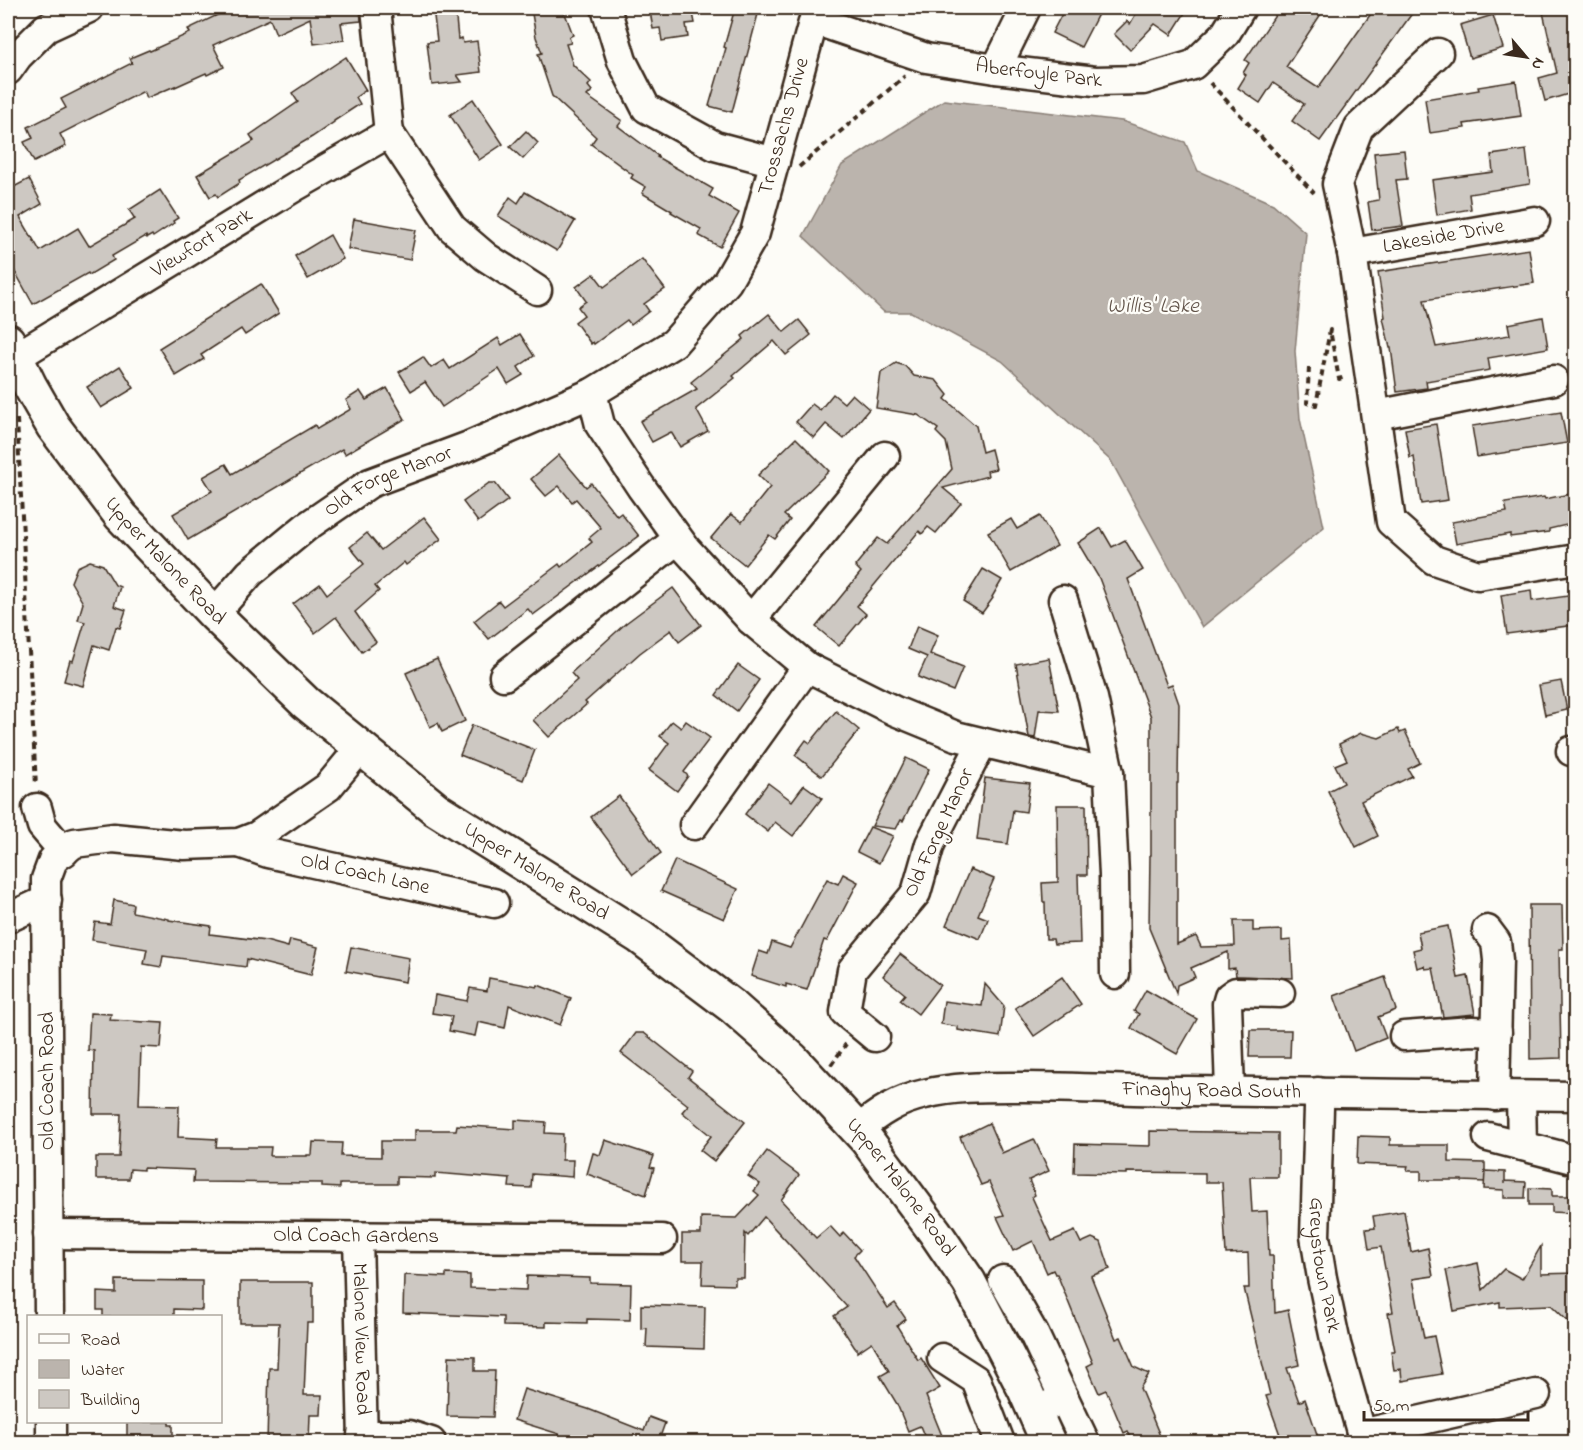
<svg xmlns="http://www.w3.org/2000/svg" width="1583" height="1450" viewBox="0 0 1583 1450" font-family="'Indie Flower',sans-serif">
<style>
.water{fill:#bbb4ad;stroke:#887d74;stroke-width:1.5}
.building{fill:#cdc8c2;stroke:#3b2a1e;stroke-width:1.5}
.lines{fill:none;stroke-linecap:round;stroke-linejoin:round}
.minor-casing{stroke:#3b2a1e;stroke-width:33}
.major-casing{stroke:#3b2a1e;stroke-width:38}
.path{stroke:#3b2a1e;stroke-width:4;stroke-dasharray:6 4.5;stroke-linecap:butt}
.minor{stroke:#fdfcf7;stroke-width:28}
.major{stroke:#fdfcf7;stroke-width:33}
.labels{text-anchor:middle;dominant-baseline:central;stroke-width:4.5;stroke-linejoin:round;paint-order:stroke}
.street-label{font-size:21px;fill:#3b2a1e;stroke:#fdfcf7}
.water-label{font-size:22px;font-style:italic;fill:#615349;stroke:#fdfcf7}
</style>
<rect width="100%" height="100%" fill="#fdfcf7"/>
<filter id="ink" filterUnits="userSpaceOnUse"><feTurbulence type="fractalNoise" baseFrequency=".0167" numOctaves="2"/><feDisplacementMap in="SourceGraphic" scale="12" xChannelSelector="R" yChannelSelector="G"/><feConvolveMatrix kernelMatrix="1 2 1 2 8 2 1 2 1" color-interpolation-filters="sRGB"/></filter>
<g filter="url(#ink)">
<path class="water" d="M944 100 1122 121 1185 142 1198 171 1273 204 1306 233 1295 351 1300 419 1324 527 1202 627 1111 461 1002 361 911 312H884L803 236 842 165Z"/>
<g class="building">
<path d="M232 8H360L361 21 341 23 344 40 314 44 310 18 276 34 270 19 213 45 224 67 207 75 206 73 175 87V86L147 98 144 91 60 134 66 146 34 162 24 142 33 138 28 127 66 108 61 99 132 63 130 58 149 50 150 51 190 33 188 29Z"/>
<path d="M433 8H455L458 39 462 38 463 43 477 41 481 72 457 75 462 82 432 85 427 42 437 41Z"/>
<path d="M531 8H563L573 35 569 37 571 43 566 44 573 65 591 82 588 86 592 91 587 96 622 121 618 126 658 156 657 157 713 189 709 196 739 213 720 247 698 235 701 229 671 212 672 211 642 193 646 187 631 178 633 175 591 144 596 137 552 96 538 54 542 53 536 37Z"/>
<path d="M672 8H692L695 23 686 24 688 37 662 41 660 28 653 29 650 11Z"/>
<path d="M735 8 758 14 732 112 709 106 726 48 724 47Z"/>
<path d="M1065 8H1086L1098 14 1081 47 1052 33Z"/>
<path d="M1130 8H1188L1171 35 1155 24 1130 50 1114 34 1127 21 1130 24 1137 12Z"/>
<path d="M1280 8H1325L1286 67 1318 88 1375 8H1416L1320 141 1292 121 1304 104 1273 83 1260 103 1238 88 1246 75 1243 73 1249 63 1245 60Z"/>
<path d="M1542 8H1571L1575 28V92L1545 101 1539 78 1557 73Z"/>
<path d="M1493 15 1503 48 1470 58 1460 25Z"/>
<path d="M346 57 366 90 356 97 360 104 334 121V122L312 137 239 180 240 183 218 197 216 194 210 197 197 175 254 141 250 135 298 102 292 93Z"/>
<path d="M1516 81 1521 116 1464 124 1465 128 1430 133 1425 99 1479 90 1478 87Z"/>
<path d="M473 99 503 144 479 160 450 115Z"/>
<path d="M526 131 538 143 523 159 510 147Z"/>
<path d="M1404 150 1407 179 1396 180 1403 226 1372 230 1368 202 1379 200 1374 153Z"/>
<path d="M1526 150 1530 184 1469 194 1471 209 1437 215 1432 180 1493 172 1491 155Z"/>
<path d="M29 179 42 204 20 217 40 251 78 228 89 246 135 219 129 210 160 190 178 218 173 221 174 223 153 237 152 235 147 238 146 236 112 256 114 260 89 275 88 273 33 304 8 259V190Z"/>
<path d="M525 192 575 221 557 251 498 216 510 197 518 203Z"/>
<path d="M354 219 416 230 410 260 348 249Z"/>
<path d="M330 235 343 259 308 279 295 256Z"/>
<path d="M1529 249 1534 283 1424 300 1436 347 1510 335 1508 324 1543 317 1548 348 1488 358 1490 370 1426 381 1427 388 1397 392 1391 348H1390L1383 318 1385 317 1378 272Z"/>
<path d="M642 259 665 289 644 304 649 311 631 325 627 320 594 344 593 342 591 344 575 322 584 315 578 307 586 301 576 287 594 274 604 287Z"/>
<path d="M261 284 279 313 245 335 241 329 201 355 204 359 176 376 159 348Z"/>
<path d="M769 314 784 332 799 320 811 335 786 355 774 341 733 376 735 378 696 409 708 431 680 447 671 432 652 442 640 421 697 389 691 382 744 339 742 336Z"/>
<path d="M520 334 534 356 518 367 523 375 508 384 499 369 442 407 425 382 411 391 399 372 423 357 431 368 444 360 450 369 498 338 502 345Z"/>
<path d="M896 363 905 366 914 376 936 380 948 395 945 399 976 426 982 452 991 449 996 469 987 471 988 476 943 488 961 503 936 533 928 527 922 534 919 531 857 606 866 614 839 646 816 627 861 572 855 566 878 538 887 544 952 469 946 442 936 432 938 429 918 415 876 408 881 373Z"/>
<path d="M120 366 134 388 101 408 87 387Z"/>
<path d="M387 388 405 419 345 454 342 449 188 540 173 514 212 491 203 477 226 464 232 474 315 425 317 429 351 409 346 400 360 391 366 400Z"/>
<path d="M833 394 844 403 852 394 869 409 844 439 826 424 814 438 796 422 812 404 820 410Z"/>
<path d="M1561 412 1567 443 1477 457 1472 426Z"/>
<path d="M1436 424 1448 500 1421 504 1414 457 1410 458 1405 429Z"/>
<path d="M796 438 829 471 784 515 790 520 775 539 769 535 745 565 711 538 731 514 742 522 770 487 758 475Z"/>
<path d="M559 455 586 487 591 483 617 516 621 513 639 536 533 615 528 609 489 639 474 621 499 601 503 606 559 564 561 567 592 542 589 538 601 528 576 499 572 502 559 486 546 496 531 479Z"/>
<path d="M489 483H495L508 500 478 522 463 502Z"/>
<path d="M1575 493V523L1549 529V532L1510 537V534L1456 544 1452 522 1507 512 1505 503 1544 497 1545 499Z"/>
<path d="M1040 516 1057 546 1011 572 988 532 1011 519 1017 529Z"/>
<path d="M424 517 441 539 406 565 404 562 375 586 379 591 355 612 376 642 362 652 336 617 315 633 293 604 320 584 327 594 364 564 350 547 367 533 381 550Z"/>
<path d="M1101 528 1112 547 1125 540 1143 570 1128 579 1167 686 1172 684 1179 704 1178 783H1177V944L1196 936 1201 947 1235 946 1234 921H1253V931L1282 930V941L1291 940 1293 978 1236 976 1235 968 1228 969V952L1191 968 1195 977 1177 985 1176 993 1149 928 1150 855H1151V717L1099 578 1078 543Z"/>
<path d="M90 561 103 565 115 585 120 587 114 606 126 610 120 628 116 627 109 650 94 645 83 686 64 681 70 660 73 661 85 622 78 620 83 603 71 582 77 567Z"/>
<path d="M983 569 1002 580 992 597 993 598 982 613 963 601Z"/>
<path d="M673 588 701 625 679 642 671 630 640 653 585 702 587 704 549 737 533 720 577 680 571 673 626 623Z"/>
<path d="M1531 590 1532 601 1575 595V625L1507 634 1501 595Z"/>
<path d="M917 626 938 635 930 654 963 667 953 691 918 677 927 657 908 649Z"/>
<path d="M1049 658 1059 711 1039 710 1035 738 1029 737 1016 664Z"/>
<path d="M437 659 465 721 442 732 438 723 430 727 406 673Z"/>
<path d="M738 665 759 680 737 711 716 695Z"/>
<path d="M1561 681 1567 710 1545 715 1539 685Z"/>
<path d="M836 711 859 730 822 776 795 755 806 740 810 743Z"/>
<path d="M672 721 681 728 686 721 710 738 684 772 688 776 677 791 649 770 669 743 660 736Z"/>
<path d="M472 725 535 750 523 780 460 755Z"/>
<path d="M1398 729 1400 733 1405 731 1420 763 1408 769 1412 776 1361 801 1378 836 1356 847 1328 791 1344 783 1335 765 1347 760 1339 744 1361 733 1379 738Z"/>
<path d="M906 758 929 769 903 821 901 820 896 829 872 826Z"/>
<path d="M985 778 1030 783 1026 812 1013 810 1008 844 977 840Z"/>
<path d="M768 783 792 801 804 785 822 798 793 836 775 822 768 832 745 814Z"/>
<path d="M619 796 661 853 633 874 591 817Z"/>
<path d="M1057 805H1086L1087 875H1078L1080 943 1054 944 1053 939H1046L1045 902H1043L1042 883 1058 882Z"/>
<path d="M870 827 893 836 879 863 857 852Z"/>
<path d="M675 860 738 889 724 919 661 891Z"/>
<path d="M970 869 994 879 978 915 988 919 980 939 946 925Z"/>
<path d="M843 874 858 882 827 941 824 940 807 990 786 984V987L751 976 759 951 768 954 772 942 790 948 827 879 838 884Z"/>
<path d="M114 900 133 904 132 912 169 919V920L211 926 210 934 266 941 288 947 290 940 318 947 311 975 247 959 246 967 163 956 161 967 144 964 147 949 92 940 95 922 110 924Z"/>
<path d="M1529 905H1562L1563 949H1559L1561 1058 1530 1059Z"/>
<path d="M1448 926 1458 978 1468 976 1475 1014 1443 1017 1433 968 1425 969 1424 966 1417 968 1413 950 1421 948 1418 932Z"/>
<path d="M351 947 409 958 405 982 346 971Z"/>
<path d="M900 954 940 985 918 1014 900 1000 905 994 883 976Z"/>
<path d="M1062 977 1081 1004 1034 1036 1015 1008Z"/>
<path d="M1385 977 1396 1010 1378 1017 1386 1038 1354 1051 1334 996Z"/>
<path d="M489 978 537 987 538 985 571 998 560 1025 509 1005 505 1028 478 1022 475 1036 449 1031 452 1016 432 1013 435 995 467 1001 470 988 487 991Z"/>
<path d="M985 984 1004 1006 1000 1037 958 1030V1027L941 1024 944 1001 982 1006Z"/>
<path d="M1146 990 1197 1019 1177 1054 1131 1028 1139 1014 1134 1011Z"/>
<path d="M90 1013 111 1014 110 1020 163 1023 161 1048 141 1047 139 1105 179 1106 178 1137 217 1139 216 1147H271L270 1156H307V1155H312L313 1142 342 1143 341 1156 381 1157V1141H415V1130H456L457 1125 515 1129V1120L546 1122 545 1133 563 1134 562 1160H573L572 1177 532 1174 531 1188 509 1187 510 1179 435 1173V1178L397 1177V1184H340V1188L322 1187V1183L193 1182 194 1170 143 1168V1170L130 1169 129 1179H96V1157H119L121 1114H93L94 1051 88 1050Z"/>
<path d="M1250 1030H1291L1290 1057H1249Z"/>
<path d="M636 1033H644L692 1071 688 1077 745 1122 714 1161 700 1150 711 1136 682 1112 688 1105 621 1053Z"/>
<path d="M989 1123 1002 1153 1034 1139 1049 1171 1029 1180 1035 1195 1032 1197 1052 1241 1075 1231 1081 1243 1092 1238 1101 1242 1110 1269 1091 1276 1116 1339 1121 1337 1134 1367 1149 1374 1140 1388 1163 1443H1133L1128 1431 1124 1433 1106 1390 1099 1393 1087 1366 1093 1363 1057 1274H1055L1053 1270 1047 1273 1033 1241 1013 1251 997 1217 1004 1215 989 1182 981 1185 960 1137Z"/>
<path d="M1150 1131 1278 1133V1177H1250L1252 1212 1267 1211 1269 1256H1273L1275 1313 1288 1310 1299 1365 1287 1368 1299 1402 1305 1399 1320 1443H1283L1266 1396 1270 1395 1244 1288H1249L1248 1253 1226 1254 1222 1182H1205V1173L1127 1172V1174L1074 1173 1075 1144 1150 1146Z"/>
<path d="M1358 1136 1390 1137V1145H1449V1162L1485 1163V1182L1462 1181V1180H1421V1171H1407L1408 1166 1357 1164Z"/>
<path d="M605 1140 654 1156 650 1167 654 1168 646 1195 587 1174 593 1153 600 1155Z"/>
<path d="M767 1151 799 1175 781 1200 816 1238 830 1226 840 1237 844 1233 860 1250 854 1256 888 1308 895 1303 906 1319 897 1326 918 1360 921 1358 940 1388 926 1396 945 1443H927L920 1426 908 1431 897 1404 880 1376 889 1371 872 1342 857 1352V1348H855L834 1316 847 1307 764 1217 748 1236 745 1233 744 1278H735V1285L702 1284 703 1261H682V1234H701V1217L737 1218 759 1195 754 1191 760 1184 748 1176Z"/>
<path d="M1485 1171 1505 1172V1184V1181L1526 1182 1525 1198H1504V1190L1484 1189Z"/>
<path d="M1529 1188 1552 1189V1196H1572L1571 1213 1552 1212V1205H1529Z"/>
<path d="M1404 1211 1411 1252 1428 1248 1433 1276 1413 1279 1424 1338 1434 1336 1442 1374 1402 1381 1401 1369 1394 1370 1391 1351H1395L1388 1313 1393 1312 1381 1247 1369 1249 1366 1229 1375 1228 1373 1216Z"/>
<path d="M1541 1246V1274L1575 1273V1328L1551 1305 1500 1307V1302L1454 1311 1446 1270 1478 1263 1483 1290 1504 1269 1522 1279Z"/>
<path d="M446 1274 470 1275V1288L526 1290 527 1276 590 1278V1283L631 1284 630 1320 587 1319V1323L546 1322V1327L503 1326V1317L403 1313 404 1275 446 1277Z"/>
<path d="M116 1280 202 1281V1310L174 1309V1317H103V1310H97V1292L116 1293Z"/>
<path d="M240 1282H313V1323H307L304 1395H322L321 1415H310L309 1442 267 1443 269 1368H277L279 1323H240Z"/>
<path d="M641 1305 705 1307 704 1349 646 1347 647 1328 641 1329Z"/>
<path d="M449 1356 475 1357V1371H495L493 1417 447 1416Z"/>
<path d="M524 1389 588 1409 644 1431 649 1417 665 1423 660 1437 670 1440 669 1443H556L559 1434 514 1420Z"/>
<path d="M127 1422H169V1425H173V1443H127Z"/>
</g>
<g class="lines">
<g class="minor-casing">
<g id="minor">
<path d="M376 8 389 133 452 228 486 257 537 290"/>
<path d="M606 8 622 61 646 108 715 146 775 162"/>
<path id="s1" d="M814 20 926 58 996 69 1095 81 1143 80 1193 65 1225 34 1241 8"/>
<path d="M1438 53 1359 127 1337 184 1352 253 1391 522 1434 560 1478 575 1576 559"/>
<path d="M996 69 1026 8"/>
<path d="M8 70 18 56 46 28 89 8"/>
<path id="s2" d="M1352 253 1535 221"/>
<path id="s3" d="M16 357 296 186 389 133"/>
<path d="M592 393 600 425 641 487 686 549 751 620 807 667 895 711 956 736 1109 773"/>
<path d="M1376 415 1554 380"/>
<path d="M1063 600 1093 698 1109 773 1114 875 1115 974"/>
<path id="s4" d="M214 614 250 573 306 527 370 483 469 446 592 393 674 343 727 282 755 233 817 8"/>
<path d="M751 620 885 456"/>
<path d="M504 676 678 539"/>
<path d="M1571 751 1576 752"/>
<path d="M37 808 42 826 64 852"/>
<path d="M694 825 807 667"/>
<path id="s5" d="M239 843 268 853 494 903"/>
<path d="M8 918 47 900"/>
<path d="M1487 930 1496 942 1498 960 1495 1096"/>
<path d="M1404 1036 1472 1031 1497 1032"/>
<path d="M875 1037 845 1012 852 970 916 893 930 844 982 743"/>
<path d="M1230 1091 1227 1004 1229 997 1236 992 1280 993"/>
<path id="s6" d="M1318 1092 1319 1108 1315 1236 1322 1278 1336 1344 1364 1442"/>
<path d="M1521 1096 1522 1146"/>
<path id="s7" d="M858 1130C879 1112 898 1100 925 1094 953 1087 983 1087 1011 1087 1071 1086 1130 1091 1189 1091 1318 1093 1447 1095 1576 1096"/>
<path d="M1488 1137 1576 1160"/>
<path id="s8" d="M48 1234 662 1239"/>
<path id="s9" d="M358 1237 363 1442"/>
<path d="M1003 1280 1034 1334 1064 1398"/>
<path d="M49 1316 46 879 53 860 74 843 113 838 184 845 239 843 257 836 328 787 361 747"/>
<path d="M942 1358 976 1380 1000 1442"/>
<path d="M1047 1406 1064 1398 1085 1442"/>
<path d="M51 1422V1442"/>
<path d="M1361 1434 1536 1394"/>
<path d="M362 1435H409L431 1442"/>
</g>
</g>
<g class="major-casing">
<g id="major">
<path id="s10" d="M8 341 30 386 53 426 121 516 214 614 306 703 436 809 640 937 733 1007 792 1059 866 1139 935 1232 969 1282 1025 1390 1048 1442"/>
</g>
</g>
<g class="path">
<path d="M1210 83 1314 193"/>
<path d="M799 167 905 76"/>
<path d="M1309 368 1307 403 1316 405 1330 330 1339 379 1345 377"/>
<path d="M17 419 36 786"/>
<path d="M831 1065 846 1044"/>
</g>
<use href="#minor" class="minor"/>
<use href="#major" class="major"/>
</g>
</g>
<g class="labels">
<g class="street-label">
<text stroke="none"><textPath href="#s1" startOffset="232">Aberfoyle Park</textPath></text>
<text stroke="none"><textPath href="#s4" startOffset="788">Trossachs Drive</textPath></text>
<text stroke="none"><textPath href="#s2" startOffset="93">Lakeside Drive</textPath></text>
<text stroke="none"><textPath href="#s3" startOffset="218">Viewfort Park</textPath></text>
<text stroke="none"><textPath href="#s4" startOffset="222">Old Forge Manor</textPath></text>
<text stroke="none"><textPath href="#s10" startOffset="272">Upper Malone Road</textPath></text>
<text transform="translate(939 833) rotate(-65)">Old Forge Manor</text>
<text stroke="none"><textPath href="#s10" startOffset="758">Upper Malone Road</textPath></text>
<text stroke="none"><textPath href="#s5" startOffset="130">Old Coach Lane</textPath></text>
<text transform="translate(48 1081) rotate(-90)">Old Coach Road</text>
<text stroke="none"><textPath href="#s7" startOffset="364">Finaghy Road South</textPath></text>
<text stroke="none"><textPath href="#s10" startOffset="1244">Upper Malone Road</textPath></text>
<text stroke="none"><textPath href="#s8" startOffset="308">Old Coach Gardens</textPath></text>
<text stroke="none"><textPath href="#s6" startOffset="174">Greystown Park</textPath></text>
<text stroke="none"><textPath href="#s9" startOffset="102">Malone View Road</textPath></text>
</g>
<g class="water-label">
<text x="1153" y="307">Willis' Lake</text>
</g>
</g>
<rect width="1583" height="1450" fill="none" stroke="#fdfcf7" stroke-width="30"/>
<rect x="15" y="15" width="1553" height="1420" fill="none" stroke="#3b2a1e" stroke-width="2" filter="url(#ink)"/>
<rect x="27" y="1315" width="195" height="108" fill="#fdfcf7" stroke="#afa8a0" stroke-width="1.5"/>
<rect x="39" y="1334" width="30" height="9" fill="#fdfcf7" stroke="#afa8a0" stroke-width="1.5"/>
<text x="81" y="1345" font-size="18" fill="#3b2a1e">Road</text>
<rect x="39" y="1360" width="30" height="18" fill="#bbb4ad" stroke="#afa8a0" stroke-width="1.5"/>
<text x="81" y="1375" font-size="18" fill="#3b2a1e">Water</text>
<rect x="39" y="1390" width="30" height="18" fill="#cdc8c2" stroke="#afa8a0" stroke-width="1.5"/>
<text x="81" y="1405" font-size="18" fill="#3b2a1e">Building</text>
<g transform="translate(1526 57) rotate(119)" stroke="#fdfcf7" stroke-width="4.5" paint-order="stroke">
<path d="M0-4.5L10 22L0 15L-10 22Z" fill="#3b2a1e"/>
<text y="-9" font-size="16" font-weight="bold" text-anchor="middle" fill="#3b2a1e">N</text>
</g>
<path d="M1364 1411v9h164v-9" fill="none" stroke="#3b2a1e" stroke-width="3"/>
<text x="1373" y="1411" font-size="18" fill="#3b2a1e" stroke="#fdfcf7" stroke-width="4.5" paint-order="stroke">50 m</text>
</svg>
